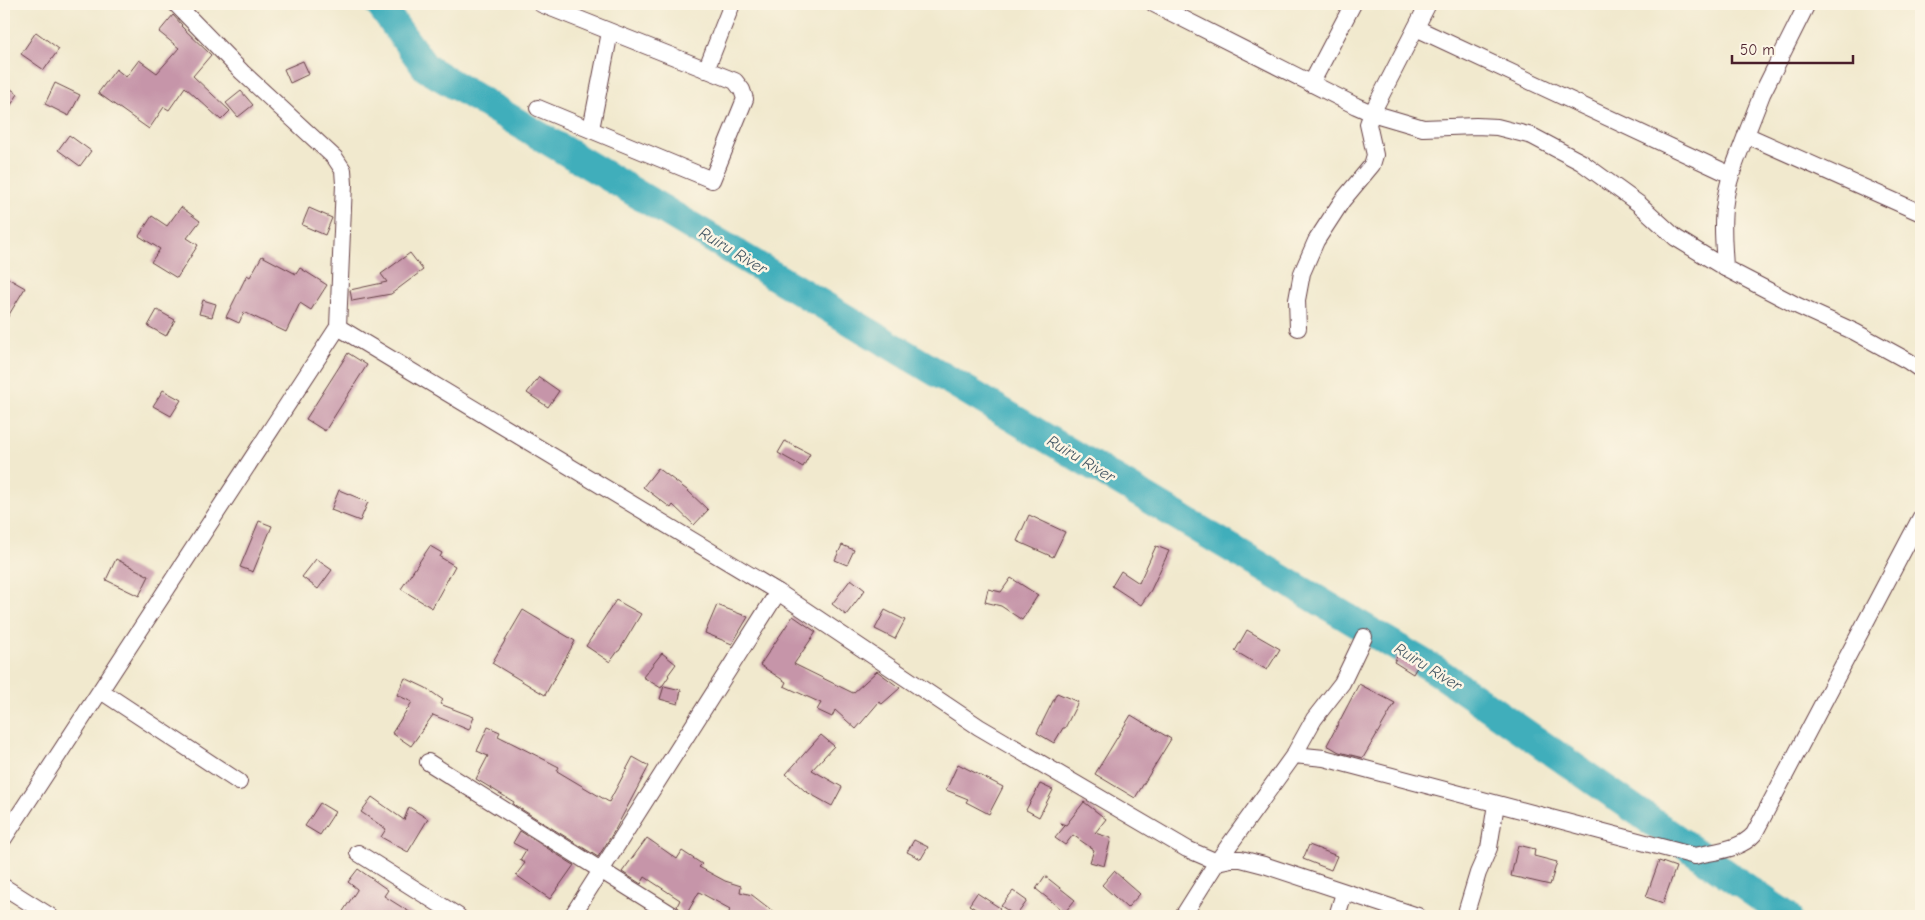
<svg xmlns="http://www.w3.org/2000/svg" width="1925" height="920" viewBox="0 0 1925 920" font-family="'Comic Neue',sans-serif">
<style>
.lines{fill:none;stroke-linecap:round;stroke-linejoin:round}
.river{stroke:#3faebb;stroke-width:29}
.building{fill:#c695a9}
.minor-casing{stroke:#633d43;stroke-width:18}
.minor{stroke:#fff;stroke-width:16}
.labels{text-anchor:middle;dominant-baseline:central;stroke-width:5;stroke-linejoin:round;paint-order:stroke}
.water-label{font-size:16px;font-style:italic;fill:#465865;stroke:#fcf5e5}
</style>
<rect width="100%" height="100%" fill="#fcf5e5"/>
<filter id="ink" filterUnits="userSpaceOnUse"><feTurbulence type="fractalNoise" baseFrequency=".02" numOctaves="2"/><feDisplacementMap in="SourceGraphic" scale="10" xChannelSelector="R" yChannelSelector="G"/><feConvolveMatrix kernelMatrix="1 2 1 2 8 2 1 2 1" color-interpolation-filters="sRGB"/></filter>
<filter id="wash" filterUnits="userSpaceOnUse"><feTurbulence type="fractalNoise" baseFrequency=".0096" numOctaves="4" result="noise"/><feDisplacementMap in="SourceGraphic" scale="20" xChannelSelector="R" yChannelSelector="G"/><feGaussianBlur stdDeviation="1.12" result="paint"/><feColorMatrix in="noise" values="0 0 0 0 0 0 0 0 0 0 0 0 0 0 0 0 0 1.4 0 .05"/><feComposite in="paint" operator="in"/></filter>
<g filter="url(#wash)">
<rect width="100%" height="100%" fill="#f1e9ce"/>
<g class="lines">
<path class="river" d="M379 4 426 68 1437 671 1787 916"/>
</g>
<g id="blocks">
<g class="building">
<path d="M173 15 182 25 181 26 211 55 193 76 230 111 221 120 185 87 169 110 164 107 149 129 98 93 116 69 126 77 139 60 157 73 179 48 159 32Z"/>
<path d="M36 32 59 49 44 70 21 54Z"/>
<path d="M303 61 309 74 290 83 284 69Z"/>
<path d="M55 83 80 95 69 116 45 104Z"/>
<path d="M4 84 18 94 4 116Z"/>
<path d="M241 91 253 105 238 117 226 103Z"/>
<path d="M69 135 91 151 80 166 58 150Z"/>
<path d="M181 207 200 221 187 238 198 245 177 278 151 262 160 249 139 236 152 216 167 226Z"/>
<path d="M309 208 332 218 325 235 302 225Z"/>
<path d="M410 253 423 270 391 294 352 301 350 290 387 282 381 274Z"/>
<path d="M262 256 296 274 300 268 327 285 311 310 300 303 286 332 244 312 239 323 226 317 247 275 250 277Z"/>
<path d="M4 276 25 288 4 323Z"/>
<path d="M203 300 216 304 212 317 199 314Z"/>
<path d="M157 310 175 320 166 336 148 326Z"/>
<path d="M348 353 367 365 325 431 306 419Z"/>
<path d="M539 377 559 391 548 407 527 393Z"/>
<path d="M163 390 181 400 171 416 153 406Z"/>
<path d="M785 441 810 454 803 467 778 453Z"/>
<path d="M658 468 687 490 708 510 694 525 673 505 671 508 643 487Z"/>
<path d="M339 490 368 502 360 521 331 510Z"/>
<path d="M1029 515 1065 532 1053 557 1017 541Z"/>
<path d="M259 521 272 526 253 572 240 567Z"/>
<path d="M842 545 854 550 847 565 835 560Z"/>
<path d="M430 546 442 553 440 557 455 566 432 608 401 589Z"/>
<path d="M1156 546 1169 551 1151 590 1141 605 1112 586 1121 571 1139 583Z"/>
<path d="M116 559 149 576 139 596 106 580Z"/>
<path d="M316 559 332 570 318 589 302 577Z"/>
<path d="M1011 578 1038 595 1022 620 1001 606 985 602 988 589 1001 592Z"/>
<path d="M851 579 865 590 846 615 832 604Z"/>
<path d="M616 600 641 614 619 651H618L610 662 586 646Z"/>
<path d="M717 605 748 617 732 644 705 633Z"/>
<path d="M523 610 575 641 545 695 492 663Z"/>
<path d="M885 610 905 620 895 639 875 629Z"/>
<path d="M793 616 816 632 794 664 853 693 877 671 900 688 882 704 879 702 856 729 835 710 832 717 817 710 821 703 784 686 786 682 760 665Z"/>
<path d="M1247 630 1280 649 1267 670 1235 651Z"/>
<path d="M1400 651 1420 662 1413 674 1394 662Z"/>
<path d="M662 653 676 664 668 675 669 676 661 688 643 677Z"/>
<path d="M405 678 426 688 443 700 440 704 474 717 469 730 433 715 411 746 392 733 412 702 397 695Z"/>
<path d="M1359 684 1395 703 1363 758 1339 752 1327 745Z"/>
<path d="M664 686 681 690 678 704 660 699Z"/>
<path d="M1057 693 1078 702 1065 728H1063L1054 743 1037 733Z"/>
<path d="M1131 715 1171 739 1135 798 1095 774Z"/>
<path d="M488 727 500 732 498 736 559 767 557 771 609 802 633 757 649 766 615 830 598 857 513 804 514 802 476 779 488 756 477 751Z"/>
<path d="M821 735 834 746 812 770 842 787 832 806 805 791 786 774Z"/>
<path d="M958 764 1003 787 989 814 966 802 968 799 946 790Z"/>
<path d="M1040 784 1053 790 1039 817 1026 810Z"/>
<path d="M372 797 404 820 409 807 428 819 408 852 381 837 386 829 361 812Z"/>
<path d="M1084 802 1106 819 1095 833 1111 838 1104 866 1090 862 1094 850 1073 835 1065 845 1055 838 1064 827 1060 823 1066 825Z"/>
<path d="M320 803 335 812 320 835 305 826Z"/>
<path d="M520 831 574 865 550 899 516 875 525 863 520 860 526 850 513 843Z"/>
<path d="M647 838 677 859 682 851 702 864 699 867 725 881 741 886 740 892 752 895 779 916H728L730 909 699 892 686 915 683 914 677 906 680 900 645 877 641 884 622 872Z"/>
<path d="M914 840 928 847 921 859 907 852Z"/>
<path d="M1309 845 1337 856 1331 870 1303 859Z"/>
<path d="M1518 845 1535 849 1534 856 1557 862 1550 885 1511 876Z"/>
<path d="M1659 861 1676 867 1663 903 1646 897Z"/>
<path d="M358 869 388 890 384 896 416 916H340L357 890V889L348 882Z"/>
<path d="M1114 871 1140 894 1127 908 1102 885Z"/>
<path d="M1045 876 1075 900 1065 912 1036 889Z"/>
<path d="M1013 891 1027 901 1016 916 1001 906Z"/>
<path d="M977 893 1000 908 994 916H987L969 905Z"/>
</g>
</g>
</g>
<g filter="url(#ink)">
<use href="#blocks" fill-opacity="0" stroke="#633d43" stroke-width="1"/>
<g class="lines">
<g class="minor-casing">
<g id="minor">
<path d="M1154 4 1356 106 1372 113 1428 4"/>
<path d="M1807 4 1762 94 1746 135 1921 213"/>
<path d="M1416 28 1731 175"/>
<path d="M706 70 732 4"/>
<path d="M1311 84 1353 4"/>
<path d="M538 108 712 180 745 99 742 90 735 81 541 4"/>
<path d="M591 129 610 32"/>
<path d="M1725 268C1724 246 1721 224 1725 202 1728 178 1738 157 1746 135"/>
<path d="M338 327 778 592 979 727 1187 849 1217 862 1231 859H1241L1264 865 1418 916"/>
<path d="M1298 328 1297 300 1302 273 1316 241 1342 201 1372 165 1375 155 1368 124 1372 113 1423 128 1476 126 1497 127 1532 136 1581 162 1639 204 1676 238 1725 268 1798 306 1855 332 1908 361 1921 370"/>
<path d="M101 691 239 782"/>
<path d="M1294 755 1314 719 1342 683 1364 637"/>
<path d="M428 762 674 916"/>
<path d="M4 838 338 327 344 184 343 170 335 158 242 72 176 4"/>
<path d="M358 853 458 916"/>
<path d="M4 887 50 916"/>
<path d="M572 916 778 592"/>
<path d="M1183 916 1217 862 1294 755 1324 758 1695 856C1715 851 1740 850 1754 834L1921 517"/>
<path d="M1337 916 1344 893"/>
<path d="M1465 916 1478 873 1489 848 1496 804"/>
</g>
</g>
<use href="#minor" class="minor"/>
</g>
</g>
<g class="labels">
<g class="water-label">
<text transform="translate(733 251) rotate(31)">Ruiru River</text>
<text transform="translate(1081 459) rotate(31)">Ruiru River</text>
<text transform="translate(1428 667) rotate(32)">Ruiru River</text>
</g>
</g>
<rect width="1925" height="920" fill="none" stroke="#fcf5e5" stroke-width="20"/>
<path d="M1732 55v8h121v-8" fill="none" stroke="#4a1f2b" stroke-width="2.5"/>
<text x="1740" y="55" font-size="15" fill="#4a1f2b" stroke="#fcf5e5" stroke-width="4" paint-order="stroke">50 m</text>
</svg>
